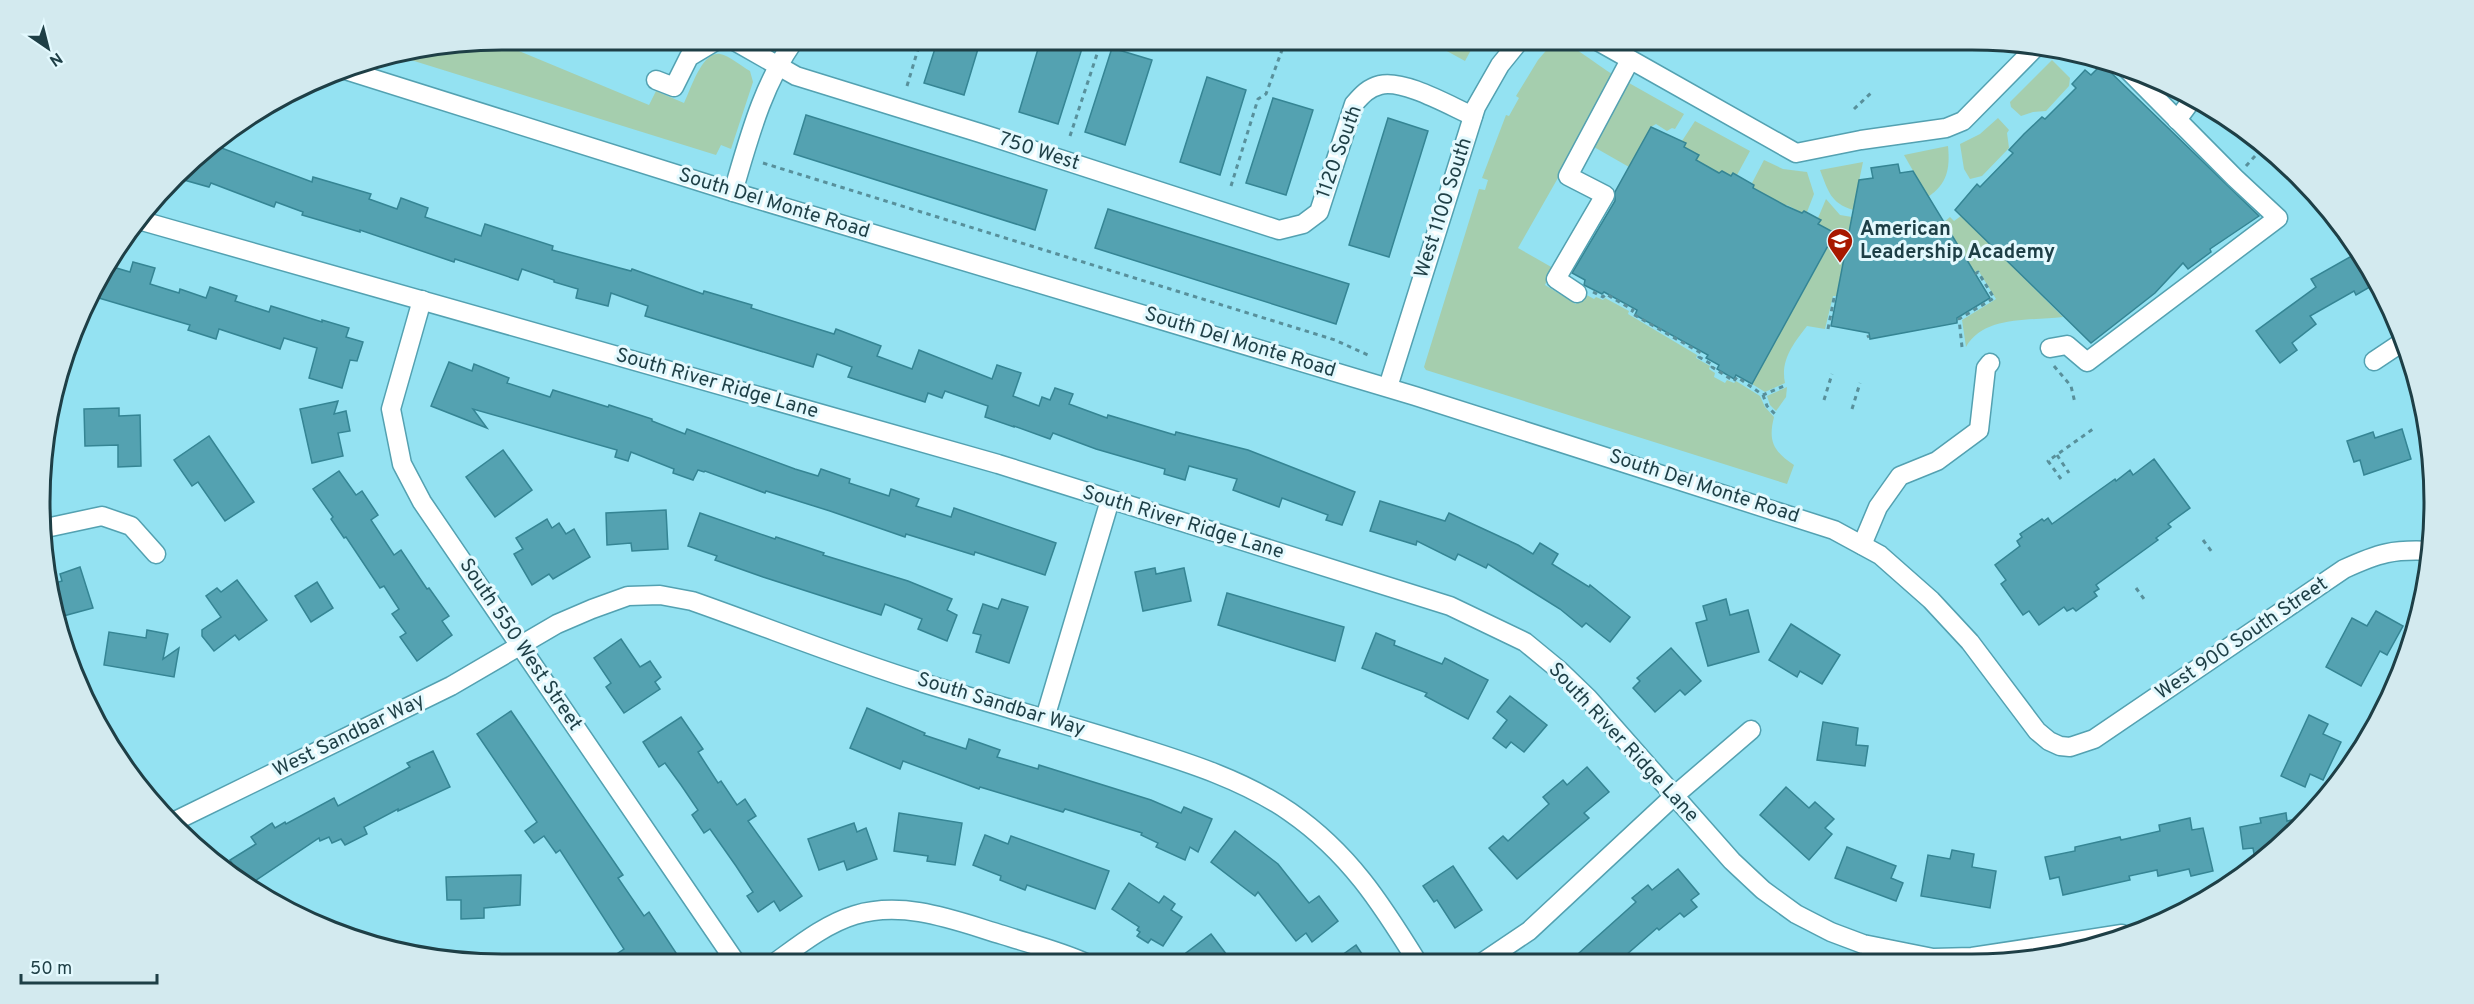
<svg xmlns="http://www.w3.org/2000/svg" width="2474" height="1004" viewBox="0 0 2474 1004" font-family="Overpass,sans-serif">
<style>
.green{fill:#a5ceae}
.building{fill:#54a2b1;stroke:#358594;stroke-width:1.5}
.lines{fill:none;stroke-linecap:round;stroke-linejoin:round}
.minor-casing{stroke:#53a1b1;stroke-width:21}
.path{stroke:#58909b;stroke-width:3;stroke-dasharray:4.5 4.5;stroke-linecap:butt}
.minor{stroke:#fff;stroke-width:18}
.labels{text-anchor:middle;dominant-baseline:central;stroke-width:6;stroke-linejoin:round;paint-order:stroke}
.street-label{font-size:20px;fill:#1e3f46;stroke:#e3f9fe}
.poi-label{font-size:20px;font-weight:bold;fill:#1e3f46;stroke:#e3f9fe;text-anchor:start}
.rim{fill:none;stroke:#1e3f46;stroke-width:3}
</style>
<rect width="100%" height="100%" fill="#94e2f2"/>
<g class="green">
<path d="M502 39H524L519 51 649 105 656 91 684 103C691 89 702 51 720 54 730 56 741 66 750 71L753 82 731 149 721 145 716 155 398 56Z"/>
<path d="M1436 39H1477L1465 61 1434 44Z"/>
<path d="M1556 39C1564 39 1602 68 1612 74L1603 99 1518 248 1553 268 1545 285 1576 304 1583 293 1594 299 1596 297 1603 300 1605 298 1629 311 1628 314 1697 355 1696 358 1710 366 1709 369 1715 373 1714 377 1725 383 1727 380 1734 383 1736 381 1760 396 1765 407 1774 417C1768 441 1773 451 1794 465L1787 484 1426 370 1424 367 1479 189 1485 190 1488 180 1482 178 1506 115 1509 116 1519 98 1516 96 1538 60Z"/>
<path d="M2052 60 2070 78 2069 86 2046 111 2033 112 2021 116 2011 107 2010 102Z"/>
<path d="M1629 83 1684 114 1675 129 1672 128 1667 131 1656 124 1651 127 1629 167 1594 147Z"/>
<path d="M1998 118 2009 130 2007 133 2009 148 1982 176 1970 179 1964 169 1960 144 1980 134Z"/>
<path d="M1695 121 1750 151 1737 175 1733 173 1731 176 1722 171 1719 173 1696 160 1698 155 1684 147 1682 141Z"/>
<path d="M1948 146C1950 168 1948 183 1928 197L1904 155Z"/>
<path d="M1764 160 1783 169 1807 172 1814 194 1807 212 1804 211 1802 213 1787 205 1784 210 1753 188 1754 185 1752 183Z"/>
<path d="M1863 162 1853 210C1830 203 1828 190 1820 170Z"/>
<path d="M1826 199 1840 215 1852 217 1837 296H1833L1825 329 1807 326C1794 343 1780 360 1785 383L1765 392 1752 384 1835 234 1818 224 1821 220 1818 218Z"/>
<path d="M1961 216 2063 317C2031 321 1984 315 1966 347L1962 320 1996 299 1978 270 1974 273 1944 222 1950 217 1954 221Z"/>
<path d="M1787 387 1786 397 1776 411 1770 405 1767 396Z"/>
</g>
<g class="building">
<path d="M938 39H981L964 95 924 83Z"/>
<path d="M1041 39H1085L1058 124 1019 112Z"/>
<path d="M1112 48 1152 60 1125 145 1085 132Z"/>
<path d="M2102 64 2259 216 2210 249 2211 252 2188 269 2183 263 2155 293 2091 343 1955 210 1977 184 1980 187 2013 153 2009 150 2024 134 2042 117 2045 119 2076 88 2072 84 2085 70 2091 75Z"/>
<path d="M1207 77 1246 90 1220 175 1180 162Z"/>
<path d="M1273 98 1313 110 1286 195 1246 183Z"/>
<path d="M806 115 1047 190 1035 230 794 154Z"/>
<path d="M1388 118 1428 131 1389 257 1349 245Z"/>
<path d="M1651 127 1686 143 1684 147 1699 155 1696 160 1719 173 1722 171 1731 176 1733 173 1754 185 1753 188 1786 206 1802 213 1804 211 1821 220 1818 224 1835 233 1752 384 1736 375 1734 379 1717 369 1719 365 1706 358 1708 355 1635 315 1637 310 1604 292 1602 294 1584 285 1585 280 1572 273 1615 201V192Z"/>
<path d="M211 144 312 182 313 177 371 194 369 199 397 209 401 198 428 208 425 217 481 236 485 224 553 246 552 250 631 271 632 269 703 294 704 291 752 305 751 308 834 334 836 329 881 346 877 356 912 369 919 350 992 379 997 365 1021 373 1013 396 1039 406 1042 397 1050 400 1055 388 1073 394 1069 404 1107 418 1108 415 1175 435 1176 432 1248 450 1355 492 1342 525 1326 520 1328 515 1282 498 1279 507 1233 490 1237 479 1189 466 1185 480 1164 474 1165 469 1096 449 1053 433 1050 439 1014 426V427L985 417 988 406 945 391 942 398 928 393 925 402 848 377 852 367 817 354 813 367 645 316 648 306 611 293 608 306 576 298 578 289 554 282V280L522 269 518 280 455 259 454 262 360 230V232L302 215 303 212 276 202 274 207 211 183 209 187 177 178 197 154Z"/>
<path d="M1898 164 1900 173 1913 171 1990 298 1957 318V323L1870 339 1869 333 1831 326 1859 180 1873 178 1871 168Z"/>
<path d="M1108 209 1349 284 1336 324 1095 248Z"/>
<path d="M2357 253 2375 284 2356 295 2354 291 2310 316 2316 324 2292 343 2297 350 2280 363 2256 331 2316 287 2311 279Z"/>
<path d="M133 262 155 268 150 284 179 293 180 289 206 298 210 287 237 296 235 301 269 312 271 306 322 322V320L349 328 346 337 363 342 357 361 350 360 342 388 309 378 317 348 284 338 280 349 219 329 216 339 188 330 190 325 92 296 97 280 106 265 130 272Z"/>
<path d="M449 362 472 371 474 364 509 378 507 383 550 397 553 390 608 407 609 405 652 419V421L685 434 687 429 795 469 818 476 821 469 850 479 849 483 889 496 891 489 919 499 916 506 951 517 954 508 1056 543 1045 575 975 552 974 555 906 534 905 537 830 511 766 491 765 493 705 471 704 472 698 470 693 480 673 473 674 469 631 452 628 461 615 457 617 450 473 409 487 428 431 406Z"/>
<path d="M338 401 334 414 346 411 350 431 338 433 343 456 312 463 300 409Z"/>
<path d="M119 408V416L140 415 141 466 118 467V445L85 446 84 409Z"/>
<path d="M2402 429 2411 459 2364 475 2360 460 2354 462 2347 441 2373 432 2375 438Z"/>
<path d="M209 436 254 502 225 521 198 482 192 486 174 460Z"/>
<path d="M503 450 532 490 495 517 466 477Z"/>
<path d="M2154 459 2190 508 2168 524 2171 527 2156 538 2158 540 2096 585 2099 589 2094 592 2097 596 2076 611 2073 608 2067 611 2064 607 2039 625 2029 611 2023 615 2001 584 2006 580 1995 565 2020 546 2017 541 2022 537 2020 534 2042 519 2044 521 2048 518 2052 524 2115 479 2116 481 2130 470 2133 475Z"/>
<path d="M339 471 356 495 362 491 378 515 371 520 394 555 401 550 427 589 429 588 449 616 442 621 452 635 417 661 400 637 406 633 392 614 399 609 384 586 380 588 346 537 344 538 331 519 333 517 313 489Z"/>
<path d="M1380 501 1445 521 1449 513 1518 545 1533 554 1540 543 1558 554 1552 564 1589 587 1590 585 1630 617 1610 642 1586 623 1582 627 1560 609 1488 564 1486 568 1458 554 1455 560 1417 541 1416 545 1370 531Z"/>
<path d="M666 510 668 549 632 551 631 543 607 545 606 513Z"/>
<path d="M700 513 775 539 776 537 824 553 823 555 908 581 952 599 947 610 957 615 947 641 918 629 922 619 885 604 881 615 763 577 715 560 717 556 688 546Z"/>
<path d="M547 519 552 528 559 523 566 534 574 529 590 557 553 579 549 574 532 585 514 554 523 549 516 538Z"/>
<path d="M80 567 93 608 56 618 48 585 62 581 60 574Z"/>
<path d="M1155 568 1156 574 1184 568 1191 601 1143 611 1135 572Z"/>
<path d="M237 580 267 620 239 640 235 635 214 651 202 636V630L221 617 206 596 217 588 221 592Z"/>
<path d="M317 582 333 608 311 622 295 596Z"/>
<path d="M1227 593 1344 627 1335 661 1218 625Z"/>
<path d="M1002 599 1028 607 1009 663 976 652 981 635 973 633 983 604 998 609Z"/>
<path d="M1726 599 1730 615 1748 610 1759 652 1708 666 1696 623 1707 620 1703 606Z"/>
<path d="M2376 611 2403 626 2387 655 2380 651 2361 686 2326 667 2352 618 2367 626Z"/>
<path d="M1791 624 1840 655 1822 684 1800 671 1797 677 1769 660Z"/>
<path d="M147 630 168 634 163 659 179 648 174 677 104 665 109 632 146 638Z"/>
<path d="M1376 633 1395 641 1394 645 1442 664 1445 658 1488 680 1468 719 1425 696 1427 693 1362 668Z"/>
<path d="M621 639 640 667 650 661 661 677 655 682 660 689 624 713 606 687 611 683 594 658Z"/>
<path d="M1671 648 1701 681 1685 695 1680 690 1655 712 1633 688 1640 681 1637 678Z"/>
<path d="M1510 696 1547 725 1524 752 1511 742 1506 748 1493 738 1507 720 1497 712Z"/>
<path d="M867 708 925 733 924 735 966 749 969 739 1000 750 997 757 1038 769 1039 765 1151 800 1181 813 1184 807 1212 819 1198 852 1190 847 1185 860 1156 847 1158 843 1141 835 1142 833 1065 809 1063 812 980 787 979 789 903 761 900 769 850 748Z"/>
<path d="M511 711 623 875 618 878 644 916 649 912 684 965H600L624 949 560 850 556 853 544 836 534 843 525 831 537 822 477 734Z"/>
<path d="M2309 715 2328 724 2323 734 2341 742 2323 780 2310 774 2305 787 2281 776Z"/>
<path d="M681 717 703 749 698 752 718 783 721 781 737 805 745 799 756 816 748 821 802 896 780 911 774 901 758 912 747 896 753 892 736 866 710 829 704 833 692 815 698 810 681 785 665 763 659 767 643 742Z"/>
<path d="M1823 722 1858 728 1856 745 1868 746 1865 766 1817 760Z"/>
<path d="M433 751 450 787 398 811V809L364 827 367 834 345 845 341 839 332 843 329 837 320 841 319 838 249 885 245 883 230 860 256 844 251 837 272 823 275 828 285 822 286 824 334 798 338 806 410 767 407 763Z"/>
<path d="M1587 767 1609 792 1584 813 1589 818 1517 879 1489 848 1503 836 1508 841 1549 804 1543 797 1563 780 1567 785Z"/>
<path d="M1786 787 1809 808 1815 802 1834 819 1825 828 1832 834 1809 860 1760 815Z"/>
<path d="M899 813 962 823 955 865 927 861 928 856 894 851Z"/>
<path d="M2286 813 2287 821 2306 817 2277 850 2256 865 2253 848 2243 849 2240 827 2261 823 2260 818Z"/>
<path d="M2190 818 2192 830 2203 828 2213 871 2191 876 2189 869 2158 876 2157 870 2129 876 2130 880 2063 895 2059 877 2050 879 2045 857 2075 851V847L2120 837 2121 840 2160 831 2159 825Z"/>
<path d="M854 823 857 832 866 828 877 859 847 870 844 861 819 870 808 839Z"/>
<path d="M1235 831 1278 864 1309 903 1319 896 1338 921 1312 942 1306 933 1296 941 1258 892 1255 896 1211 862Z"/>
<path d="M985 835 1008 844 1011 836 1109 871 1095 909 1027 885 1025 890 1000 880 1001 876 973 865Z"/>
<path d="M1847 847 1896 866 1891 878 1903 883 1896 901 1835 878Z"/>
<path d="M1952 850 1974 854 1972 867 1996 871 1990 908 1921 896 1928 855 1950 859Z"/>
<path d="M1453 866 1482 910 1455 928 1437 900 1434 902 1423 886Z"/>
<path d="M1678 869 1699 894 1691 900 1697 907 1684 917 1680 913 1659 930 1657 928 1618 962H1569L1636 902 1632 898 1648 885 1652 890Z"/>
<path d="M521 875 520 905 484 908V918L461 919V900H447L446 877Z"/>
<path d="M1129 883 1159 903 1164 896 1175 904 1171 910 1182 917 1163 946 1151 939 1148 943 1137 936 1140 932 1137 930 1139 927 1112 909Z"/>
<path d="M1211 934 1233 963H1193L1186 953Z"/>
<path d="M1356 945 1368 963H1331Z"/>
</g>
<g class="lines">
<g class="minor-casing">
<g id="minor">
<path d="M731 39 796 76 980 133 1279 230 1303 224 1319 212 1354 104C1362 95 1368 88 1380 85 1404 79 1450 106 1473 116"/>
<path d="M1594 39 1796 153 1861 140 1946 128 1963 121 2034 49"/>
<path d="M342 69 733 192 1415 396 1834 530 1880 555 1931 600 1970 642 2037 731 2049 741 2060 746 2070 747 2094 739 2344 569C2379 553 2393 549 2431 551"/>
<path d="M656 80 674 87 689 57 719 39"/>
<path d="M2177 120 2194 97"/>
<path d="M733 192C749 138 762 86 795 39"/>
<path d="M142 221 998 464 1450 606 1525 642 1559 670 1588 698 1732 861 1763 890 1796 914 1831 932 1863 944 1933 958 1972 957 2122 934"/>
<path d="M1577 293 1556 279 1605 195 1568 176 1630 60"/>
<path d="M422 300 391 409 402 464 422 502 737 964"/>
<path d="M2050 348 2067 345 2087 362 2278 218 2235 178 2122 64"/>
<path d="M2374 361 2404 341"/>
<path d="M1388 387 1476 107 1500 65 1521 39"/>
<path d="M46 528 102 516 131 526 156 554"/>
<path d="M1862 545 1878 507 1900 476 1937 461 1979 430 1986 368 1990 363"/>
<path d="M1045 718 1110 500"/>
<path d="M175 821 451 686 557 624 592 609 628 596 660 595 692 601C769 628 845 659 923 683 992 704 1062 723 1132 745 1186 762 1242 779 1290 812 1349 853 1381 903 1418 963"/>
<path d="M1483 962 1529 931 1674 796 1751 730"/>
<path d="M773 964C798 946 825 924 855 915 905 900 956 921 1003 935 1031 944 1060 951 1086 963"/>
</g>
</g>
<g class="path">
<path d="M907 86 921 39"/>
<path d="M1854 109 1871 93"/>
<path d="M1070 136 1102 39"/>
<path d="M763 163 1335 340 1370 356"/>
<path d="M2246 166 2265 145"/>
<path d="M1231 186 1258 99 1266 94 1286 39"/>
<path d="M1593 292 1603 297 1606 294 1633 310 1631 313 1701 353 1699 357 1713 365 1712 367 1734 381 1737 377 1763 395 1786 385"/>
<path d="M1828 329 1834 298H1837"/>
<path d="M1867 337 1869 336"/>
<path d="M1962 347 1959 319 1994 298 1978 272 1975 274"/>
<path d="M2054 366 2071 386 2075 403"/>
<path d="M1763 395 1767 406 1775 414"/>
<path d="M1824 400 1832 374"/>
<path d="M1852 409 1860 383"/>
<path d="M2057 455 2069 473"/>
<path d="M2061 479 2048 461 2093 429"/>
<path d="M2203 540 2212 552"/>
<path d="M2136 588 2144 599"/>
</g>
<use href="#minor" class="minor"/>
</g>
<defs>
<g id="school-pin" transform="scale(1.35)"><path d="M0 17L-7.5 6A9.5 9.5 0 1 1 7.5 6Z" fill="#a81800" stroke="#e3f9fe"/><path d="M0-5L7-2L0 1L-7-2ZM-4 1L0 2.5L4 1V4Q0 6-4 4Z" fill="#fff"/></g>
</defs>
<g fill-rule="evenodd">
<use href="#school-pin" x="1840" y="241"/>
</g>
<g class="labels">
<g class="street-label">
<text transform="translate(1039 152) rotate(18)">750 West</text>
<text transform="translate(1340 152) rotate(-70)">1120 South</text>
<text transform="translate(774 204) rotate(17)">South Del Monte Road</text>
<text transform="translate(1444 208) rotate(-72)">West 1100 South</text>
<text transform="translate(1240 343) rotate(17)">South Del Monte Road</text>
<text transform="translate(717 384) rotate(16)">South River Ridge Lane</text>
<text transform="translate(1704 487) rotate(18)">South Del Monte Road</text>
<text transform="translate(1183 523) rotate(17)">South River Ridge Lane</text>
<text transform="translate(2242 639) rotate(-34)">West 900 South Street</text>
<text transform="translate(520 645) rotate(56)">South 550 West Street</text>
<text transform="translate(1001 705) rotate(17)">South Sandbar Way</text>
<text transform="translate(349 736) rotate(-26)">West Sandbar Way</text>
<text transform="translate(1623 743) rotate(47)">South River Ridge Lane</text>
</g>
<g class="poi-label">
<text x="1860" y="230">American<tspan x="1860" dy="23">Leadership Academy</tspan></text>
</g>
</g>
<path d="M0 0H2474V1004H0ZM502 50H1972A452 452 0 0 1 2424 502V502A452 452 0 0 1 1972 954H502A452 452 0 0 1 50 502V502A452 452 0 0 1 502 50Z" fill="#d3eaef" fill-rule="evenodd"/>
<path class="rim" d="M502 50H1972A452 452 0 0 1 2424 502V502A452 452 0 0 1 1972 954H502A452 452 0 0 1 50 502V502A452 452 0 0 1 502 50Z"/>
<g transform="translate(48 48) rotate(145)" stroke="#e3f9fe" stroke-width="4.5" paint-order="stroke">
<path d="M0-4.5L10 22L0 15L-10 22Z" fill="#1e3f46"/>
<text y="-9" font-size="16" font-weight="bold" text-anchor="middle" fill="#1e3f46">N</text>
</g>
<path d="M21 974v9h136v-9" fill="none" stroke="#1e3f46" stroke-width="3"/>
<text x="30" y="974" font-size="18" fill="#1e3f46" stroke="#e3f9fe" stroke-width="4.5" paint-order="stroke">50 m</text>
</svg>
